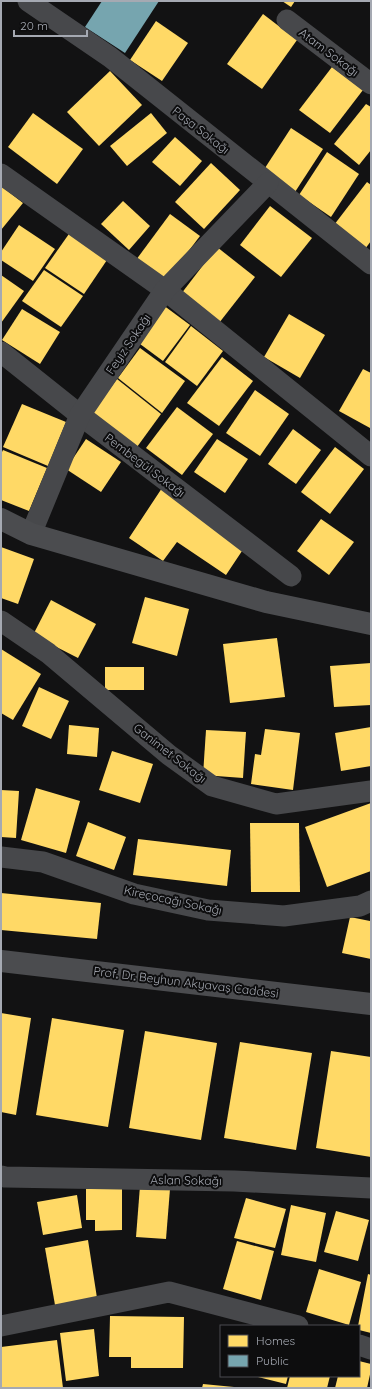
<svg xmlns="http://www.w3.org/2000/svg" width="372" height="1389" viewBox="0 0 372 1389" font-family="Quicksand,sans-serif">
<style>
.homes{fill:#ffd966}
.public{fill:#76a5af}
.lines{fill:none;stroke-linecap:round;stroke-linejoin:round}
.street{stroke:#47484b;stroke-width:21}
.secondary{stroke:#4b4c4f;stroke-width:22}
.labels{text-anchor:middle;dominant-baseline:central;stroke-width:4;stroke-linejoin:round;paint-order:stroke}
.street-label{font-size:12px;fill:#a5a9b2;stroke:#0d0d0e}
</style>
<rect width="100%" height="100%" fill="#121213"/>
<g class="homes">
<path d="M282 1H295L291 7Z"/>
<path d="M263 14 297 40 262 89 227 64Z"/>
<path d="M156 21 188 43 162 81 130 60Z"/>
<path d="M332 67 363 90 330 133 299 110Z"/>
<path d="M110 71 142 105 99 146 67 112Z"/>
<path d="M366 104 371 107V150L359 165 334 144Z"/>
<path d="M33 113 83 149 57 184 8 147Z"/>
<path d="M151 113 167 133 127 166 110 146Z"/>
<path d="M291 128 323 149 295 192 263 171Z"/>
<path d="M175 137 202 161 180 186 152 162Z"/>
<path d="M327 152 359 174 331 217 299 195Z"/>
<path d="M211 163 240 190 204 229 175 202Z"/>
<path d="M367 182 371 185V241L365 249 334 225Z"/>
<path d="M1 186 23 203 1 230Z"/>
<path d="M123 201 150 226 129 250 101 224Z"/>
<path d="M270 206 312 238 281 277 240 245Z"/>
<path d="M170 214 200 236 165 282 136 260Z"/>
<path d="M19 225 55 249 33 281 1 260V252Z"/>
<path d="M71 231 109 257 84 294 45 268Z"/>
<path d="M217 247 255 277 219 323 181 294Z"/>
<path d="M44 270 83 296 61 327 22 301Z"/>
<path d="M1 275 24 291 1 323Z"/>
<path d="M163 305 190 325 163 361 136 341Z"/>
<path d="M22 309 60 332 40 364 2 340Z"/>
<path d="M289 314 325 335 300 378 264 357Z"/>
<path d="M191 326 223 351 197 386 165 362Z"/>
<path d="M140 348 185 381 162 413 118 378Z"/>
<path d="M222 357 253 381 219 426 187 403Z"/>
<path d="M363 369 371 373V425L370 428 339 411Z"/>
<path d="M117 379 161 414 137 447 91 414Z"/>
<path d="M255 390 289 414 260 456 226 433Z"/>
<path d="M22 404 66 422 48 466 3 447Z"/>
<path d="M177 407 213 434 182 475 146 448Z"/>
<path d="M293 429 321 450 296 484 268 464Z"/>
<path d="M86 439 121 462 101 492 66 469Z"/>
<path d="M217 439 248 459 225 493 194 472Z"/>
<path d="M335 447 364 469 330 514 301 492Z"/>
<path d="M3 450 47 468 29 511 1 500V454Z"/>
<path d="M162 488 246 545 226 575 177 542 163 561 129 538Z"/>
<path d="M321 519 354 542 329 575 297 551Z"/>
<path d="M1 547 34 559 18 604 1 598Z"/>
<path d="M145 597 189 609 177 656 132 643Z"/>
<path d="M51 600 96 624 78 658 33 635Z"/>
<path d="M277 638 285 697 230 703 223 644Z"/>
<path d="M1 649 41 674 13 720 1 713Z"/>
<path d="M371 663V705L334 707 330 666Z"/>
<rect x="105" y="667" width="39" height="23"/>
<path d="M39 687 69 701 51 739 22 726Z"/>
<path d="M69 725 99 728 97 757 67 754Z"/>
<path d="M371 727V766L341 771 335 733Z"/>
<path d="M265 729 300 733 293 790 251 784 255 754 261 755Z"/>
<path d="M206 730 246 732 243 778 203 775Z"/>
<path d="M112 751 153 764 140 803 99 790Z"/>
<path d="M36 788 80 801 66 853 21 840Z"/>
<path d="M1 790 19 791 16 838 1 837Z"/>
<path d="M371 803V871L327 887 305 827Z"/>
<path d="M88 822 126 837 114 870 76 856Z"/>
<path d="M250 823H299L300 892H251Z"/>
<path d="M138 839 231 850 227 886 133 875Z"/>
<path d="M1 893 101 903 97 939 1 930Z"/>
<path d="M350 917 370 921 371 917V959L342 953Z"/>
<path d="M1 1013 31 1018 16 1115 1 1112Z"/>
<path d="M52 1018 124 1030 108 1127 36 1115Z"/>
<path d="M145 1031 217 1043 201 1140 129 1128Z"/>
<path d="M240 1042 312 1053 296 1150 224 1138Z"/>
<path d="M331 1051 371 1057V1157L316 1148Z"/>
<path d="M140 1186 170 1189 166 1239 136 1237Z"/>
<path d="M86 1189H122V1230L95 1231V1220H86Z"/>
<path d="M77 1195 82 1228 43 1235 37 1202Z"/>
<path d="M246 1198 286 1209 275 1248 234 1238Z"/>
<path d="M291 1205 326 1213 316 1262 281 1255Z"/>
<path d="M336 1211 369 1220 358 1261 324 1252Z"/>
<path d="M88 1240 97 1298 55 1305 45 1248Z"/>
<path d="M237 1241 274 1251 261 1300 223 1289Z"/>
<path d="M319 1269 361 1282 349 1325 306 1312Z"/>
<path d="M368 1274 371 1275V1333L359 1330V1326H358Z"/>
<path d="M110 1316 184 1317 183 1368H131V1357H109Z"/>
<path d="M94 1329 99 1376 66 1381 60 1333Z"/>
<path d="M57 1340 63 1388H1V1347Z"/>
<path d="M359 1361 371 1364V1370L367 1388H335L338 1376H359Z"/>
<path d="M254 1376H288L286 1384Z"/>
<path d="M290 1376H330L327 1388H287Z"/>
<path d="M203 1384 234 1387V1388H202Z"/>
</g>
<path class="public" d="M102 1H159L125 53 85 27Z"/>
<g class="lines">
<g class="street">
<path d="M28 1 110 57 371 264"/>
<path d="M287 20 371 84"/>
<path d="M1 174 165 290 371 456"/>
<path d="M1 352 80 415 291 576"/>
<path d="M31 534 80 415 165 290 268 183"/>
<path d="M1 621 48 653 169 755 212 786 276 804 371 791"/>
<path d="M1 857 43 862 134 894 208 910 284 916 360 906 371 901"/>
<path d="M1 1176 5 1177 234 1181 371 1188"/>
<path d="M1 1326 169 1292 298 1326"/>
<path d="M359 1345 371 1349"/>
</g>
<g class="secondary">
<path d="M1 519 31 534 266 602 371 624"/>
<path d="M1 961 371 1004"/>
</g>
</g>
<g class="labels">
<g class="street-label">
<text transform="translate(329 52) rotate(37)">Atam Sokağı</text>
<text transform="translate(201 130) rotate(38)">Paşa Sokağı</text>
<text transform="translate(128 344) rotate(-56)">Feyiz Sokağı</text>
<text transform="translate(145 465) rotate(37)">Pembegül Sokağı</text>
<text transform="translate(170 753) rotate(38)">Ganimet Sokağı</text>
<text transform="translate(173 900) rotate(12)">Kireçocağı Sokağı</text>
<text transform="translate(186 982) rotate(7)">Prof. Dr. Beyhun Akyavaş Caddesi</text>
<text transform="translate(186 1180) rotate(1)">Aslan Sokağı</text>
</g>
</g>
<rect width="372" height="1389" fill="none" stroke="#a5a9b2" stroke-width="4"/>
<rect x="220" y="1325" width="140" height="52" fill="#0d0d0e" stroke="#4a4b50"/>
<rect x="228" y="1335" width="20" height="12" fill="#ffd966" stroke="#4a4b50"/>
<text x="256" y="1345" font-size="12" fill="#a5a9b2">Homes</text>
<rect x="228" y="1355" width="20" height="12" fill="#76a5af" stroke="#4a4b50"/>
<text x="256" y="1365" font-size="12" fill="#a5a9b2">Public</text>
<path d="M14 30v6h73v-6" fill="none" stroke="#a5a9b2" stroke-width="2"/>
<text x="20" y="30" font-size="12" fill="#a5a9b2" stroke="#0d0d0e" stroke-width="3" paint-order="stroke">20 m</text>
</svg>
